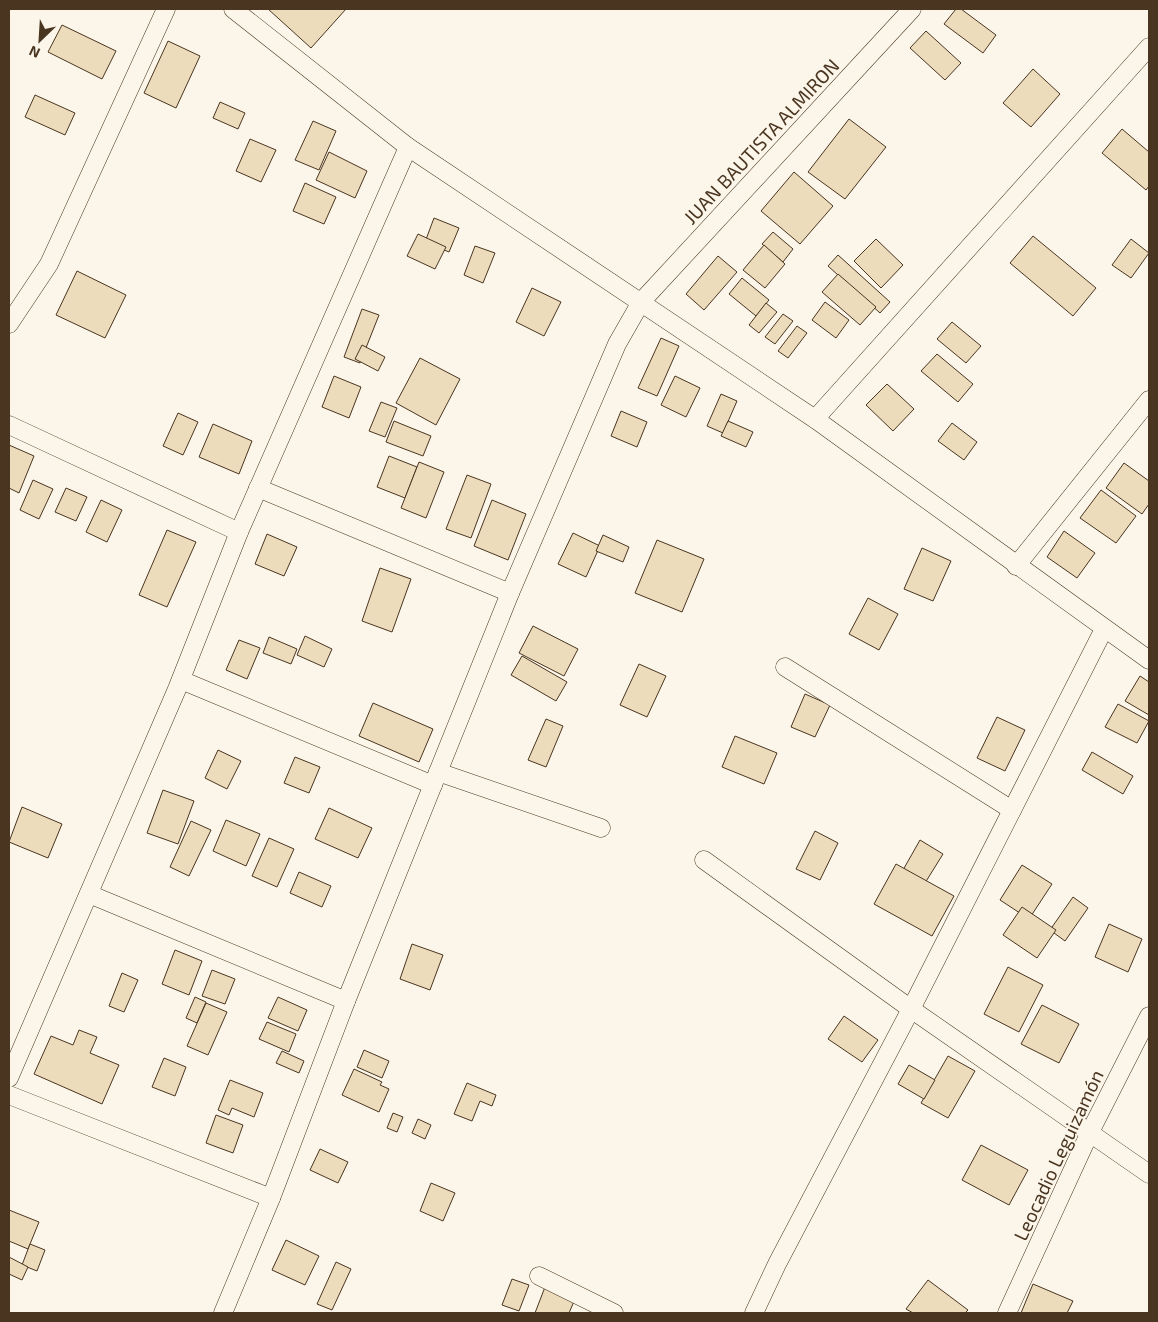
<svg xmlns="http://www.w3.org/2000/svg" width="1158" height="1322" viewBox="0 0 1158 1322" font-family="'Exo 2',sans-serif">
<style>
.building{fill:#ecdcbc;stroke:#4a3520}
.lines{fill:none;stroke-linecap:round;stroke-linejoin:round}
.minor-casing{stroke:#4a3520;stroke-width:19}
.minor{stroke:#fbf6e9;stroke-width:18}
.labels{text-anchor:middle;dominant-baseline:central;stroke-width:4;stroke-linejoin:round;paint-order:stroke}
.street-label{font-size:19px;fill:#4a3520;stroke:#fbf6e9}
</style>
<rect width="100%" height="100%" fill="#fbf6e9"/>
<g class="building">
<path d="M268 9H346L311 48Z"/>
<path d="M956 9H961L996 35 983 53 944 24Z"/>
<path d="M62 25 116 51 102 79 48 52Z"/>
<path d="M926 31 961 63 945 80 910 48Z"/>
<path d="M168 41 200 56 176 108 144 93Z"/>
<path d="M1033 69 1060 94 1031 127 1003 103Z"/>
<path d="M35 95 75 113 65 135 25 117Z"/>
<path d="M220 102 245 113 238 129 213 118Z"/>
<path d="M849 119 886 147 845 199 808 172Z"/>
<path d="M313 121 336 131 319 170 295 160Z"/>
<path d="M1122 129 1149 152V186L1146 190 1102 153Z"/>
<path d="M250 139 276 150 261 182 236 171Z"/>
<path d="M329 152 367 171 355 198 316 180Z"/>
<path d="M794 172 833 206 800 244 761 211Z"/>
<path d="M305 183 336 197 324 224 293 211Z"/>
<path d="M434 218 459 228 449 252 425 242Z"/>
<path d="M773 232 793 249 783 262 762 244Z"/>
<path d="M418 234 446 247 435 269 407 256Z"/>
<path d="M1033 236 1096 288 1073 316 1010 263Z"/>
<path d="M876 239 903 265 881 288 854 261Z"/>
<path d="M1131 239 1149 253 1131 278 1112 265Z"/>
<path d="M764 245 785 264 765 288 743 270Z"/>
<path d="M475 246 495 253 483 283 464 275Z"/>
<path d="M838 255 890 302 880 313 828 266Z"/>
<path d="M718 256 737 272 704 310 686 294Z"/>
<path d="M77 271 126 295 105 338 56 315Z"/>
<path d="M838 274 876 307 860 325 822 292Z"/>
<path d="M742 278 769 300 756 316 729 294Z"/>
<path d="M532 288 561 302 544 336 516 322Z"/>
<path d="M825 302 849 320 836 338 812 320Z"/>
<path d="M766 303 777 312 759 333 749 325Z"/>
<path d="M362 309 379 315 360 363 344 357Z"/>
<path d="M783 314 793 321 775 344 765 337Z"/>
<path d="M952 322 981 346 966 363 937 339Z"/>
<path d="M797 326 807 333 788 358 778 351Z"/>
<path d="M661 338 679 346 657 396 638 388Z"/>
<path d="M362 345 385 357 378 371 355 359Z"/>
<path d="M937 354 973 384 958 402 921 371Z"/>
<path d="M420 358 460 379 436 425 396 403Z"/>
<path d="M334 376 361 387 349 418 322 407Z"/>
<path d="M675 376 700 388 686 417 661 405Z"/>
<path d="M887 384 914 409 893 431 866 405Z"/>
<path d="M721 394 737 401 723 433 707 426Z"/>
<path d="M381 402 397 408 385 437 369 431Z"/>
<path d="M621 411 647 422 637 447 611 436Z"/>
<path d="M178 413 198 422 183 455 163 446Z"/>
<path d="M394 421 431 436 423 456 386 442Z"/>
<path d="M728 421 753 432 746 447 721 436Z"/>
<path d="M952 423 977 442 964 460 938 441Z"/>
<path d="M213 424 252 441 239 474 199 457Z"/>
<path d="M9 445 34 456 19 493 9 488Z"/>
<path d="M389 456 417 467 405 498 377 487Z"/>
<path d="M419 462 444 472 426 518 401 508Z"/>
<path d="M1124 463 1149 481V504L1142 514 1106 488Z"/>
<path d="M467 475 491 484 471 538 446 529Z"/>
<path d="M33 480 53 489 39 519 20 510Z"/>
<path d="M66 488 87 497 76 521 55 512Z"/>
<path d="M1101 490 1136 516 1116 543 1080 518Z"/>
<path d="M101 500 122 510 107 542 86 532Z"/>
<path d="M492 500 526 514 508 560 474 546Z"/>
<path d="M167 530 196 542 167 607 139 595Z"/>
<path d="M1064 531 1095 553 1077 578 1047 557Z"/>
<path d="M573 533 600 546 586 577 558 564Z"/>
<path d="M267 534 297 547 284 576 255 564Z"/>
<path d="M603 535 629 547 623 562 596 551Z"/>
<path d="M657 540 704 559 682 612 635 593Z"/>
<path d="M922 548 951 561 933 601 904 589Z"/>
<path d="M380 568 411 579 392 632 362 621Z"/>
<path d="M868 598 898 614 879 650 849 634Z"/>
<path d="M533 626 578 649 564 676 519 653Z"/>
<path d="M305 636 332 649 324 667 297 655Z"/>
<path d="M269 637 297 649 291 664 263 653Z"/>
<path d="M239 640 260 648 247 679 226 670Z"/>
<path d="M522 656 567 682 556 701 511 675Z"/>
<path d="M639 664 666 676 647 717 620 705Z"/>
<path d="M1140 676 1149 682V715L1125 701Z"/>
<path d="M805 694 830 705 815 737 791 727Z"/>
<path d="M373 703 433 729 419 762 359 736Z"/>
<path d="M1118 704 1149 721 1137 743 1105 727Z"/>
<path d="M997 717 1025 730 1005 771 977 758Z"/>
<path d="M546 719 563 726 546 767 528 760Z"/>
<path d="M735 736 777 753 764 784 722 767Z"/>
<path d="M218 750 241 761 227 789 205 778Z"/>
<path d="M1092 752 1133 776 1123 794 1082 770Z"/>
<path d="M295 757 320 767 309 793 284 783Z"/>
<path d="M163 790 194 801 178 844 147 833Z"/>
<path d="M22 807 62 824 48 858 9 842Z"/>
<path d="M329 808 372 828 358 858 315 839Z"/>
<path d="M226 820 260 834 246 866 213 851Z"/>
<path d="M191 821 211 830 189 876 170 867Z"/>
<path d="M815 831 838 843 820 880 796 869Z"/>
<path d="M269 838 294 849 277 887 252 876Z"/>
<path d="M920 840 943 854 925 883 903 870Z"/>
<path d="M896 864 954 896 932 936 874 904Z"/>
<path d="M1022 865 1052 884 1029 919 1000 900Z"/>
<path d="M299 872 331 886 322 907 290 893Z"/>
<path d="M1073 897 1088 908 1065 941 1050 930Z"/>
<path d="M1022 907 1056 930 1037 958 1003 935Z"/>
<path d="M1109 924 1142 939 1128 972 1095 957Z"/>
<path d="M412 944 443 955 430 990 400 979Z"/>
<path d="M175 950 202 961 189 995 162 984Z"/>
<path d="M1008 967 1043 985 1019 1032 984 1014Z"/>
<path d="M212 970 235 979 225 1004 202 996Z"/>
<path d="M122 973 138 980 124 1012 109 1006Z"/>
<path d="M195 997 206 1002 197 1023 186 1018Z"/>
<path d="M278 997 307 1010 298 1031 268 1018Z"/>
<path d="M206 1003 227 1012 208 1055 187 1046Z"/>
<path d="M1042 1005 1079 1024 1059 1063 1021 1044Z"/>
<path d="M844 1016 878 1040 862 1062 828 1039Z"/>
<path d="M267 1022 296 1034 289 1052 259 1039Z"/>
<path d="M79 1030 97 1037 90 1053 119 1065 102 1104 34 1074 51 1036 73 1045Z"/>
<path d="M364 1050 389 1061 382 1078 357 1067Z"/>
<path d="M282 1051 304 1061 299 1073 276 1063Z"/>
<path d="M948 1056 975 1071 948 1118 921 1103Z"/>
<path d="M164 1058 186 1067 175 1096 152 1087Z"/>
<path d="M909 1065 935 1080 924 1099 898 1084Z"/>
<path d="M354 1069 382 1082 380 1085 389 1089 379 1112 342 1095Z"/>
<path d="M230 1080 263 1093 254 1117 232 1108 229 1115 218 1110Z"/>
<path d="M467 1083 496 1095 492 1106 480 1101 472 1121 454 1114Z"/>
<path d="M393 1113 403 1117 397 1132 387 1128Z"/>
<path d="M216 1115 243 1125 233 1153 206 1143Z"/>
<path d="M418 1119 431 1125 425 1139 412 1133Z"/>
<path d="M981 1145 1028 1170 1009 1205 962 1180Z"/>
<path d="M320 1149 348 1162 338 1183 310 1170Z"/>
<path d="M431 1183 455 1193 443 1221 420 1211Z"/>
<path d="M9 1210 39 1222 28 1249 9 1241Z"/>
<path d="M286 1240 319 1256 305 1285 272 1270Z"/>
<path d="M30 1244 45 1250 37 1271 22 1265Z"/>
<path d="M9 1257 28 1267 22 1280 9 1274Z"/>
<path d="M336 1262 351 1269 332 1310 317 1304Z"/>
<path d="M512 1279 529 1285 519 1311 502 1305Z"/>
<path d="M928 1280 968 1310 965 1313H913L906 1309Z"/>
<path d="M1033 1284 1073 1301 1067 1313H1021Z"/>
<path d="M545 1287 575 1299 569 1313H535Z"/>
</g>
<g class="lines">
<g class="minor-casing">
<g id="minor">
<path d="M233 9 408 147 815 419 1149 660"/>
<path d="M9 324 49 264 166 9"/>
<path d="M815 419 1149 47"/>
<path d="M9 425 239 532"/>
<path d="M258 488 510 593"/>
<path d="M1016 566 1149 400"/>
<path d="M785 667 1012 810"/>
<path d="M181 680 433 785"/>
<path d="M438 772 601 828"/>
<path d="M704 860 911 1009 1149 1174"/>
<path d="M89 894 346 1001"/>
<path d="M9 1078 177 689 239 532 408 147"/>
<path d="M9 1095 271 1198"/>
<path d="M539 1276 614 1313"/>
<path d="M223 1313 271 1198 346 1001 510 593 617 344 641 302 912 9"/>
<path d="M754 1313 777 1264 911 1009 1104 629"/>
<path d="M1007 1313 1090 1132 1149 1016"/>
</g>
</g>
<use href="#minor" class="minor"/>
</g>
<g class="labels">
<g class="street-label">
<text transform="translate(761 141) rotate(-47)">JUAN BAUTISTA ALMIRON</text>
<text transform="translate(1058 1155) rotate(-65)">Leocadio Leguizamón</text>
</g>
</g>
<rect width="1158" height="1322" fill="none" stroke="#4a3520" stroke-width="20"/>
<g transform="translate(40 40) rotate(205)" stroke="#fbf6e9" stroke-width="4" paint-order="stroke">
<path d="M0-4L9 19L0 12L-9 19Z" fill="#4a3520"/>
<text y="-8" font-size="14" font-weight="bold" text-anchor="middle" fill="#4a3520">N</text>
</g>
</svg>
